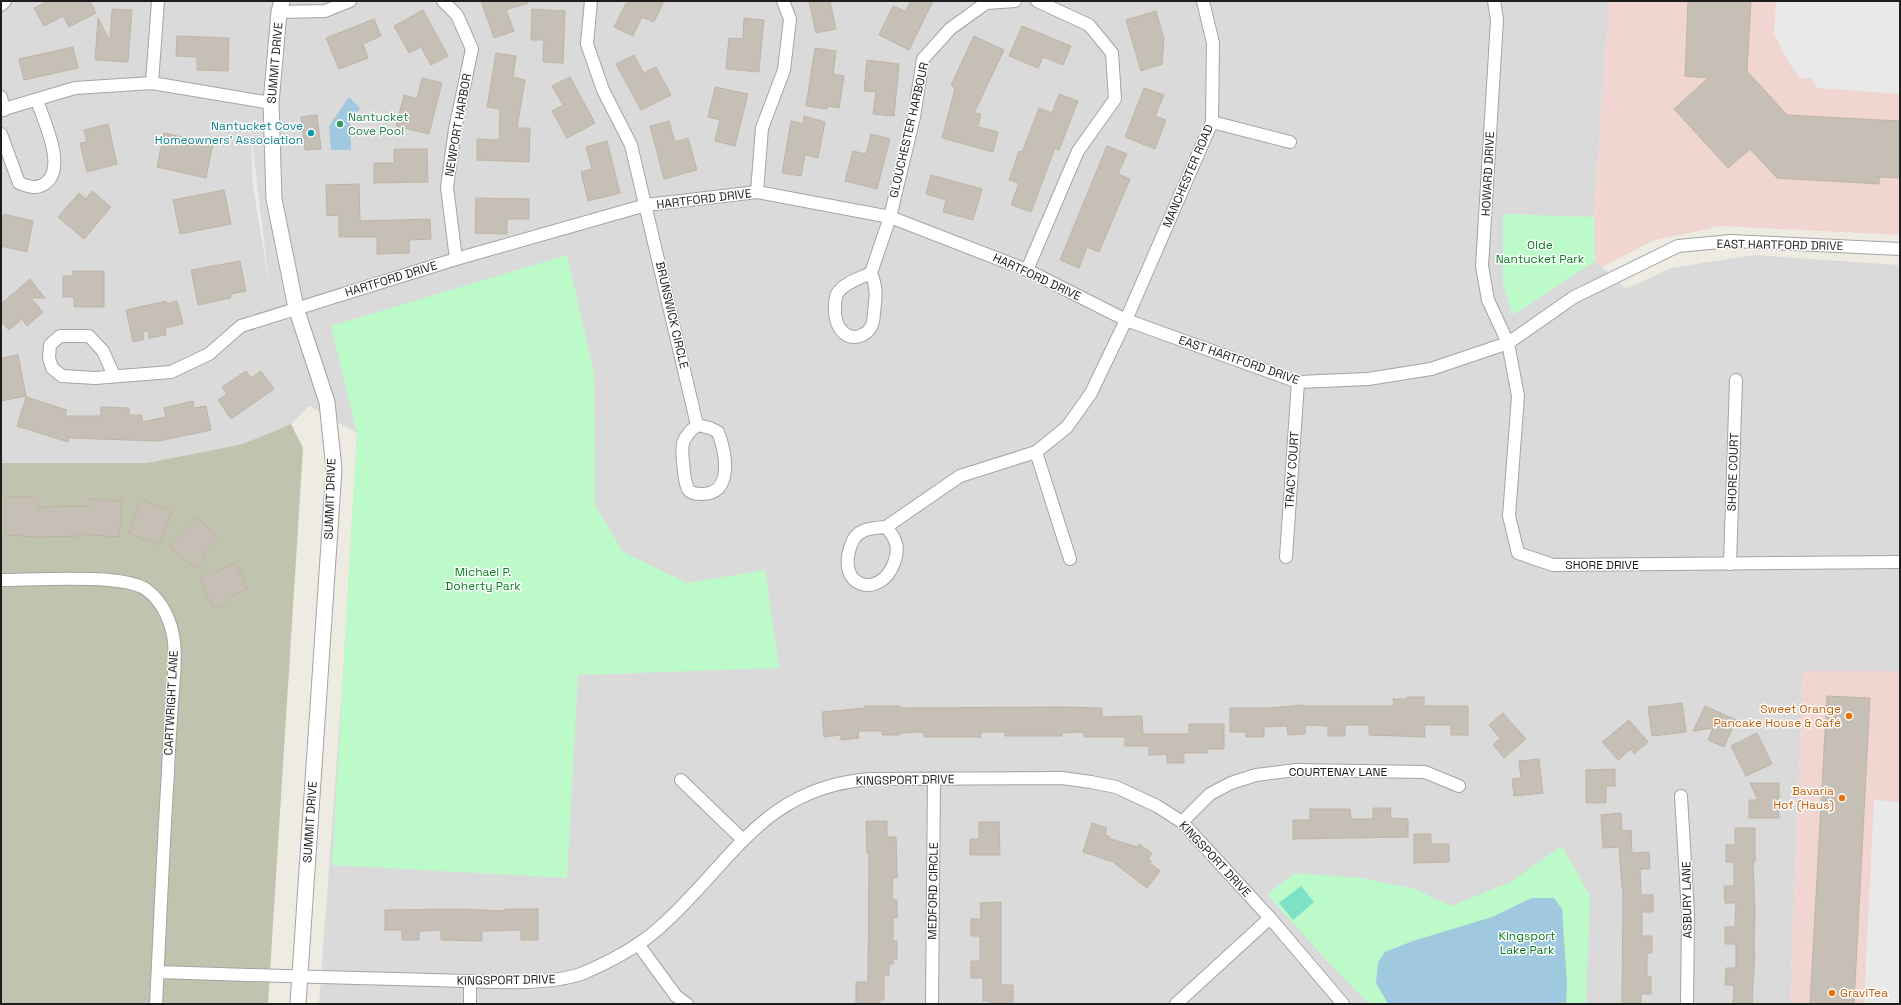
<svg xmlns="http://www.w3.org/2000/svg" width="1901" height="1005" viewBox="0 0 1901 1005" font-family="'Space Grotesk',sans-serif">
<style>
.residential{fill:#dbdada;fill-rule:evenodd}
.commercial{fill:#f0d5d0}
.construction{fill:#c0c3ad}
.park{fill:#bcfbc9}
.pitch{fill:#7ce1c7}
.parking{fill:#e9e9e9}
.water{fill:#a0c8de}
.building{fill:#c6bfb5;stroke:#c0b4a4}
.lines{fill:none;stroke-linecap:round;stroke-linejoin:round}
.minor-casing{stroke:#a4a4a4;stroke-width:14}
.tertiary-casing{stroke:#a4a4a4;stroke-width:17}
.minor{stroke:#fff;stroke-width:12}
.tertiary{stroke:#fff;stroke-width:15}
.leisure-dot{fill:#2e9e5b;stroke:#fff;stroke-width:1.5}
.culture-dot{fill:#0f9aa8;stroke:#fff;stroke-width:1.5}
.food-dot{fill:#e8710a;stroke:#fff;stroke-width:1.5}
.labels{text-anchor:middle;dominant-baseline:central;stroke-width:3;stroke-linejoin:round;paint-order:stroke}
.street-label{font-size:12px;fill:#1d1d1d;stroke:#fff}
.leisure-label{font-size:12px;fill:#27864d;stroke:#fff;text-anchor:start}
.culture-label{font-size:12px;fill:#0d838f;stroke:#fff;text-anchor:end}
.park-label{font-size:12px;fill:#077e20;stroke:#fff}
.food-label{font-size:12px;fill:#c56008;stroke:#fff;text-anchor:end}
</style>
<rect width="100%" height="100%" fill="#eeece2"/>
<path class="residential" d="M1 1H1609L1594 217 1595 261 1626 289 1671 268 1754 255 1900 265V671H1803L1790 1004H319L343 674 357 433 309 406 291 424 243 444 147 463H1ZM251 134 269 283 253 187Z"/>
<g class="commercial">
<path d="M1609 1H1900V235L1721 226 1652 241 1602 267 1595 261 1594 217Z"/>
<path d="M1803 671H1900V1004H1790Z"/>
</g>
<path class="construction" d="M291 424 303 448 268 1004H1V463H147L243 444Z"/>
<g class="park">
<path d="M1503 214 1594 217 1595 261 1513 315 1503 284Z"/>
<path d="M567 255 594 373 595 505 623 552 687 583 765 570 779 668 578 675 567 878 332 865 357 433 331 326Z"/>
<path d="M1562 846 1590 896 1586 1004H1369L1329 963 1267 894 1295 873 1360 878 1415 889 1451 906 1510 882Z"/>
</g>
<path class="pitch" d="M1301 886 1314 902 1293 920 1279 903Z"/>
<g class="parking">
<path d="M1776 1H1900V94L1817 88 1811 78H1800L1787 60 1774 33Z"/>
<path d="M1874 800 1900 802V1004H1864Z"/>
</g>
<g class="water">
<path d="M349 97 360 108 350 122 351 150H331L329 126Z"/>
<path d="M1532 898H1554L1562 909 1567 984 1566 1004H1388L1376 983 1378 962 1385 952 1413 941 1492 917Z"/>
</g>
<g class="building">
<path d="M48 1H90L96 13 69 27 63 16 44 26 34 8Z"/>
<path d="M481 1H528V3L506 10 514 31 494 38Z"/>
<path d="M627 1H664L654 22 642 17 633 36 614 27Z"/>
<path d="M809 1H830L836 29 816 33Z"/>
<path d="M911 1H933L909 50 879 35 893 6 905 11Z"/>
<path d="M1688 1H1751L1747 71 1787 115 1900 121V178L1879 177V184L1777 178 1750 149 1728 168 1674 109 1708 78 1685 76Z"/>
<path d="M112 9 132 10 128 62 95 60 98 18 110 41Z"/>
<path d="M532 9 565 11 563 63 543 62 544 40H531Z"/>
<path d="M423 10 448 56 431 65 421 47 409 53 394 26Z"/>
<path d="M1156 11 1164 39 1162 64 1141 71 1126 20Z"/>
<path d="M744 18 764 20 759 72 726 69 729 38 743 39Z"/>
<path d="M374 19 381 36 363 44 368 58 339 69 326 38Z"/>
<path d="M1022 26 1071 46 1063 65 1043 57 1038 68 1009 56Z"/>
<path d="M177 36 229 38 228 71 197 70V57L176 56Z"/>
<path d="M974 36 1004 50 974 113 981 114 978 127 998 132 993 152 942 138 955 88 951 85Z"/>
<path d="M73 47 78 68 24 80 19 59Z"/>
<path d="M815 48 836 51 833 74 844 76 839 108 827 106V109L806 106Z"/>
<path d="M496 53 516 56 513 77 525 80 517 128H530L529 162 477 160V139L499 140 500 109 487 107Z"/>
<path d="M634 55 644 73 656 67 671 95 641 110 616 64Z"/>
<path d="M867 60 899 64 894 116 873 114 876 92 864 91Z"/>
<path d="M570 77 595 123 567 138 552 111 563 105 552 86Z"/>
<path d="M422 78 442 83 429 134 396 126 404 95 417 99Z"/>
<path d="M715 87 748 94 735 146 715 141 720 120 708 117Z"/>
<path d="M1144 88 1164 95 1155 116 1166 120 1155 149 1125 137Z"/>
<path d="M1059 94 1078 101 1059 150 1055 148 1031 212 1011 205 1019 183 1009 180 1019 151 1022 152 1039 108 1052 113Z"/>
<path d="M317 115 321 149 305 150 301 117Z"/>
<path d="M804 116 825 122 818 158 805 155 801 176 782 173 791 121 803 124Z"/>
<path d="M669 121 675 142 688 138 697 170 664 179 650 126Z"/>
<path d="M108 124 117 164 87 172 80 143 87 142 84 130Z"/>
<path d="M164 133 213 144 206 178 157 167Z"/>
<path d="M871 134 890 139 877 189 845 181 853 151 866 154Z"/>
<path d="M607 141 620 193 588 201 581 172 592 169 586 147Z"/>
<path d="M1107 146 1127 154 1118 174 1130 179 1099 252 1087 247 1079 268 1060 260Z"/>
<path d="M394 149H427L428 182 374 183V163H394Z"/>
<path d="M931 175 982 189 973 220 943 212 946 200 926 194Z"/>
<path d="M359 184 360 221 430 219 431 239 409 240V253L377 254V237H339V215L327 216 326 185Z"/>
<path d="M224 190 231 224 180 234 173 200Z"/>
<path d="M92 191 111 207 84 239 58 217 79 193 86 199Z"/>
<path d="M476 198 529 199V219H507V234L475 233Z"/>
<path d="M4 214 33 221 27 252 1 246V222H2Z"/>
<path d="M240 261 246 291 230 294 231 298 198 305 191 270Z"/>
<path d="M73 271H104V307H74V297H63V276H73Z"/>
<path d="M30 279 45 298H31L43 312 27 326 22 319 9 330 1 321V304Z"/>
<path d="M166 301V304L177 301 183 324 165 328 166 335 149 338 148 331H144L143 340 133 342 126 310Z"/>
<path d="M18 355 26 396 1 401V358Z"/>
<path d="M246 371 251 378 261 371 274 389 231 419 218 400 227 394 222 387Z"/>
<path d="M26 397 67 410 65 416H101V407L129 408V415H142V422L166 417 164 408 193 401 194 408 206 406 211 430 159 441 69 438 68 442 17 426Z"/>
<path d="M5 497H38V507L89 506V499L122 501 119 537 80 534V536L39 537 6 535Z"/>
<path d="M142 500 172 512 159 545 128 533Z"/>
<path d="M196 517 218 537 204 553 207 556 195 568 170 547Z"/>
<path d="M236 563 248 589 227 598 229 602 213 608 200 578Z"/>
<path d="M1827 696 1870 698 1854 1004H1810Z"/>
<path d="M1407 697H1424V706H1468V735H1451V725H1424L1425 737 1369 735V725H1345V736H1328V726L1305 725V734L1288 735 1287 726 1264 727V737H1246V732H1230V708H1270L1304 705V706H1394L1393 699H1407Z"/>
<path d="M1682 703 1686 732 1652 736 1648 707Z"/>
<path d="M865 706H900V708L1062 707 1102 708V717L1142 716 1143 734H1189V724H1224V749H1207V753H1184V763H1167V754L1149 755V746H1125V737H1084V732L1062 733V736H1005V732H981V737H924V732L900 733V735H882V731H858L859 738 841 740V735L824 737 822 712 865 708Z"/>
<path d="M1705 706 1736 720 1724 747 1708 740 1713 728 1693 731Z"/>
<path d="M1503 713 1526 739 1504 758 1493 745 1500 738 1489 725Z"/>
<path d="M1629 720 1648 742 1634 754 1631 749 1618 760 1602 742Z"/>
<path d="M1757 733 1772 764 1746 776 1731 746Z"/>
<path d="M1539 759 1543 793 1514 796 1512 779 1521 778 1519 761Z"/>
<path d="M1615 769V786H1606V803H1586V770Z"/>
<path d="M1750 783H1779V818H1749V800H1758Z"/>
<path d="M1373 808H1391L1390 818 1408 819V837L1293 839V820H1310V809H1350L1351 819H1373Z"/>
<path d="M1621 813 1622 831 1631 830 1632 853 1649 852 1650 869H1640L1641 895H1653V912H1642V936H1652V953H1647V977H1651V994H1641V1004H1622L1623 887 1622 888 1619 847 1603 848 1601 815Z"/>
<path d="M866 821H887V837H896L897 878H893L892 900H897V918H893V941H897V959H893V964H889V975H884V1000H880V1004H856V982H868L869 854H867Z"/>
<path d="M979 822H999L1000 855H970V839H979Z"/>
<path d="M1092 823 1107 828 1105 835 1109 836 1108 838 1137 847 1139 844 1152 853 1148 859 1151 861 1150 863 1160 871 1147 888 1113 862 1083 852Z"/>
<path d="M1735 828H1755V862H1753L1755 911 1754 951H1755L1752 1004H1733L1734 985H1725L1726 968H1736V944H1725V927H1735L1736 903H1725L1724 886H1734V862H1726V845H1735Z"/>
<path d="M1414 834H1431V844H1449V862L1414 863Z"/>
<path d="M1001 902V985H1013V1004H989V1001H983V978H971V961H980V936H971V919H981L980 903Z"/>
<path d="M458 909 505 911V909H538V940H521V930L482 931V941L441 940V930L419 931V940H402V930H385V910Z"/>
</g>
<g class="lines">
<g class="minor-casing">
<g id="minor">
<path d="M443 1 457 15 472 49 455 129 447 187 456 259"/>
<path d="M591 1 587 44 603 90 631 145 697 425 710 428 718 432C726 453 734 495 701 494 696 494 690 493 688 489 684 481 684 470 683 462 681 443 682 438 697 425"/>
<path d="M1494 1 1497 20 1482 266 1488 300 1508 343 1518 396 1509 516 1518 553 1553 565 1900 562"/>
<path d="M1 5 5 1"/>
<path d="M279 12 325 11 350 1"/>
<path d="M152 83 158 1"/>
<path d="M1 97 4 110"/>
<path d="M1 110 75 88 152 83 271 103"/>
<path d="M1212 122 1290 142"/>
<path d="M1 134 19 183C29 187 38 190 47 182 66 165 43 120 37 100"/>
<path d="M757 192 762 128 784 70 790 19 783 1"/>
<path d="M1027 270 1078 151 1115 99 1112 53 1089 25 1037 1"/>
<path d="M871 273C861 278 843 283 837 294 835 298 835 305 835 309 834 328 849 346 867 332 873 327 874 318 874 312 876 297 877 287 871 273L890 217 914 117 923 59 950 29 986 3 1015 1"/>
<path d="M114 376 103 351 89 336H60L50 345 49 358 52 368 62 376 95 378 171 372 209 354 241 326 456 259 646 205 757 192 890 217 1027 270 1126 320 1298 382 1368 379 1431 369 1508 343 1574 297 1678 246 1731 241 1900 249"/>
<path d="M1036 452 1070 559"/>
<path d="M886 527C896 538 900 548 894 563 881 599 835 589 851 545 856 529 870 528 886 527L960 476 1036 452 1067 427 1091 393 1126 320 1212 122 1213 43 1203 1"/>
<path d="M1286 557 1298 382"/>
<path d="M1730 564 1736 380"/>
<path d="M1 580C33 580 124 573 147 590 163 602 172 623 174 642 176 658 174 675 173 690 171 718 169 745 168 772 163 849 160 927 156 1004"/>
<path d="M681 780 742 839"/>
<path d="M1681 796 1688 913 1687 1004"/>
<path d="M1182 822 1210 794 1231 783 1256 775 1296 770 1425 772 1459 786"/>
<path d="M638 944 676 996 687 1004"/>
<path d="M158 972C249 975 341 978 432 980 473 981 553 988 588 971 613 960 639 946 659 928 732 864 760 788 870 779L1062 778 1091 782 1116 787 1157 806 1182 822 1270 918 1343 1004"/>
<path d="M470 981V1004"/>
<path d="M932 1004 934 779"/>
<path d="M1176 1004 1270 918"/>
</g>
</g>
<g class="tertiary-casing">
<path id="tertiary" d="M282 1 279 12 271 103 274 199 296 308 327 402 334 469 298 1004"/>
</g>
<use href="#minor" class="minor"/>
<use href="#tertiary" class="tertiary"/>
</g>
<circle class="leisure-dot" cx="340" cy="124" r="4"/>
<circle class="culture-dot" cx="311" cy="133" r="4"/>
<g class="food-dot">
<circle cx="1849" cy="716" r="4"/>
<circle cx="1842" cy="798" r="4"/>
<circle cx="1832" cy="993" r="4"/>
</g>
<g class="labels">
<g class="street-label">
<text transform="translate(275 63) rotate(-85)">SUMMIT DRIVE</text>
<text transform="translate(458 125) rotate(-80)">NEWPORT HARBOR</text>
<text transform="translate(909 130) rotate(-77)">GLOUCHESTER HARBOUR</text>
<text transform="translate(1488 174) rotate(-87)">HOWARD DRIVE</text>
<text transform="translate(1188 176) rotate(-67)">MANCHESTER ROAD</text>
<text transform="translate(704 199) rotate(-7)">HARTFORD DRIVE</text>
<text transform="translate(1780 245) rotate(1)">EAST HARTFORD DRIVE</text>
<text transform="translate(1037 277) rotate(25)">HARTFORD DRIVE</text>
<text transform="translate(391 279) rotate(-17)">HARTFORD DRIVE</text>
<text transform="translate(672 315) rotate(77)">BRUNSWICK CIRCLE</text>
<text transform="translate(1239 360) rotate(19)">EAST HARTFORD DRIVE</text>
<text transform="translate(1292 470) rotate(-86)">TRACY COURT</text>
<text transform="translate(1733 472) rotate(-88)">SHORE COURT</text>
<text transform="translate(330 499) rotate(-88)">SUMMIT DRIVE</text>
<text x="1602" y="565">SHORE DRIVE</text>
<text transform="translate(171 703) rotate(-87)">CARTWRIGHT LANE</text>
<text x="1338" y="772">COURTENAY LANE</text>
<text transform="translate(905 780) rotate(-1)">KINGSPORT DRIVE</text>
<text transform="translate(310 822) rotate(-86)">SUMMIT DRIVE</text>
<text transform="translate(1215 859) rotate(47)">KINGSPORT DRIVE</text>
<text transform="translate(933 891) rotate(-89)">MEDFORD CIRCLE</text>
<text transform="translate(1687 900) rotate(-91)">ASBURY LANE</text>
<text transform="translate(506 980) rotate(-1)">KINGSPORT DRIVE</text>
</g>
<g class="leisure-label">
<text x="348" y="117">Nantucket<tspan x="348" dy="14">Cove Pool</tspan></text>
</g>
<g class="culture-label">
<text x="303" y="126">Nantucket Cove<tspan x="303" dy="14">Homeowners' Association</tspan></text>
</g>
<g class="park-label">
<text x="1540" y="245">Olde<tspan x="1540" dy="14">Nantucket Park</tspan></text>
<text x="483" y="572">Michael P.<tspan x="483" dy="14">Doherty Park</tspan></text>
<text x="1527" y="936">Kingsport<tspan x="1527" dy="14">Lake Park</tspan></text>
</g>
<g class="food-label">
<text x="1841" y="709">Sweet Orange<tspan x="1841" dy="14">Pancake House &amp; Café</tspan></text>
<text x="1834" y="791">Bavaria<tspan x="1834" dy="14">Hof (Haus)</tspan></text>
<text x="1840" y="993" text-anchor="start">GraviTea</text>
</g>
</g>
<rect width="1901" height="1005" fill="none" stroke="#1d1d1d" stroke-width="4"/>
</svg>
